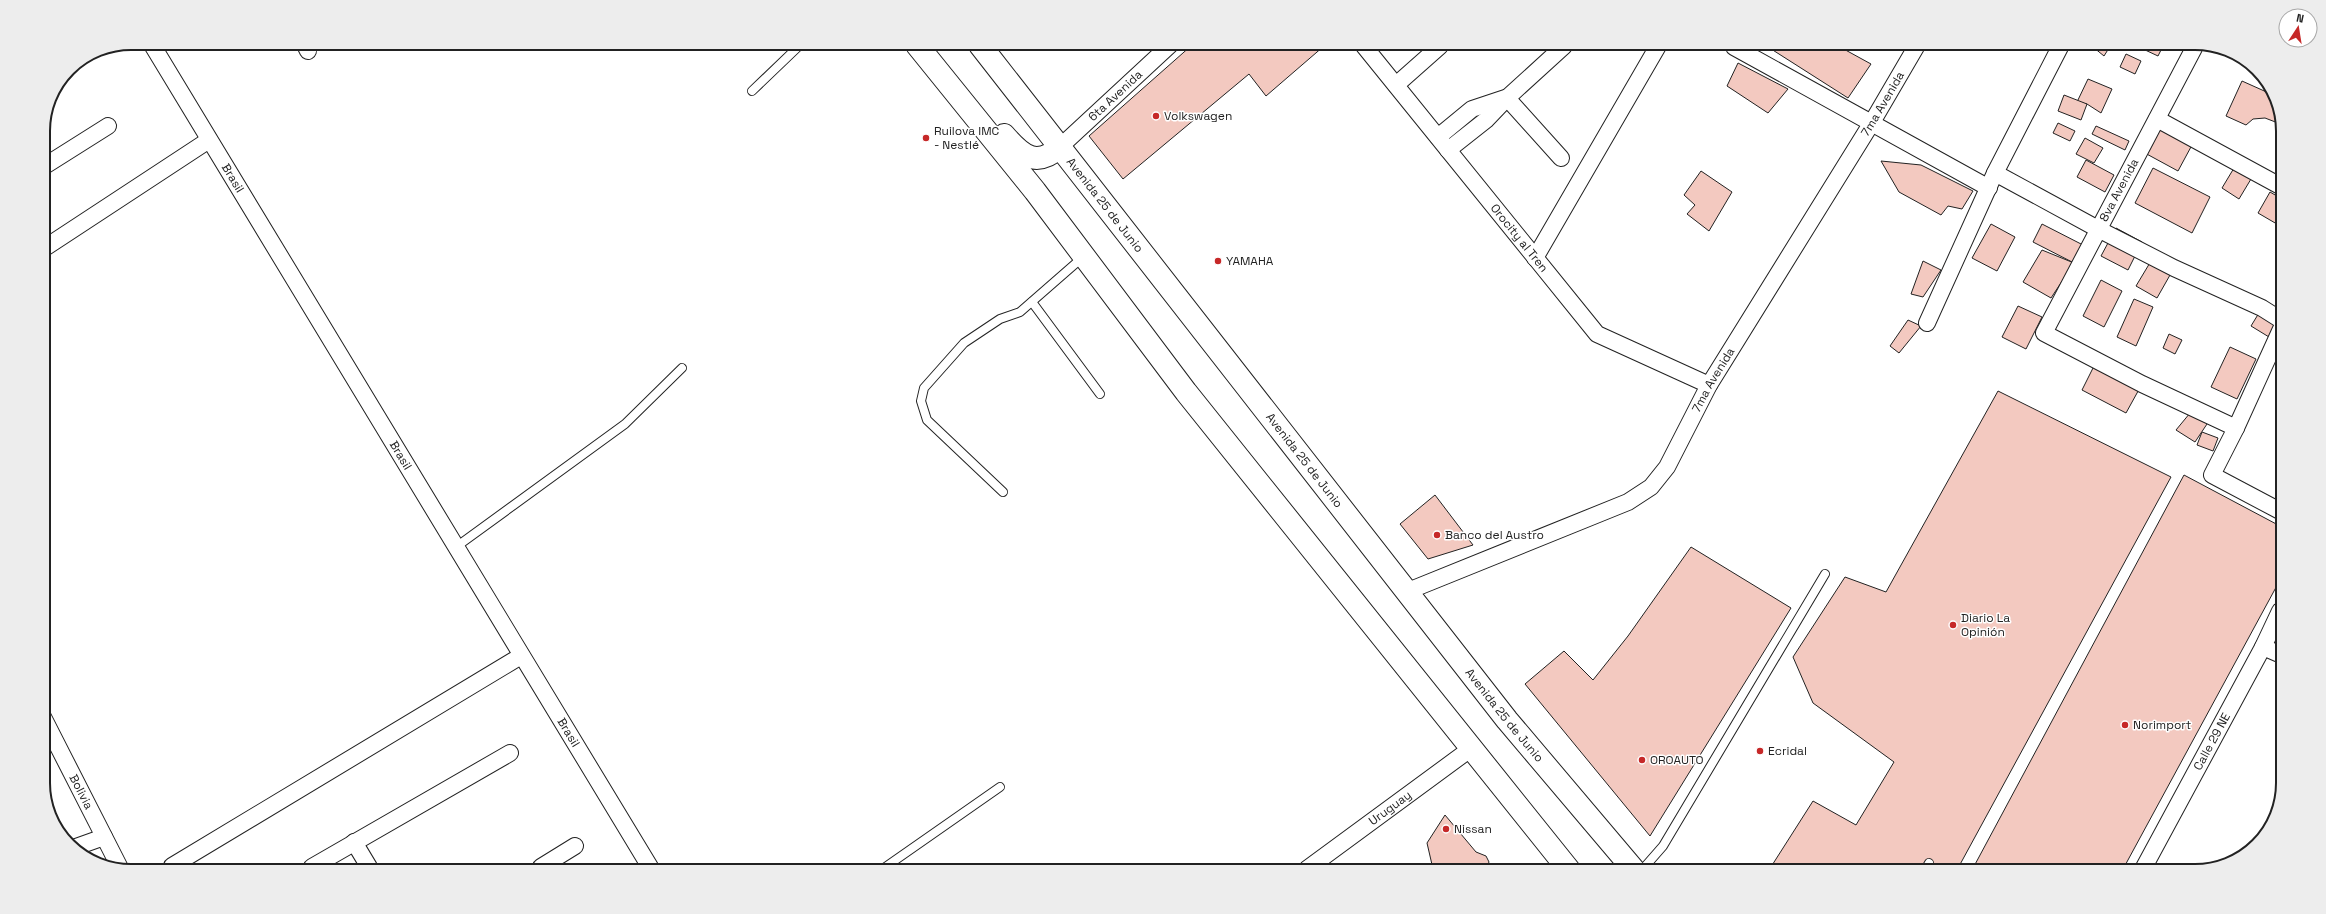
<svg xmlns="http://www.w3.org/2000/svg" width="2326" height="914" viewBox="0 0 2326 914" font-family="'Space Grotesk',sans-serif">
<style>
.building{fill:#f3c9c0;stroke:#222}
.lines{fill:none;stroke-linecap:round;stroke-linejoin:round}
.lane-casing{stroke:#222;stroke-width:10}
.street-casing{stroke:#222;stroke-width:18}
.primary-casing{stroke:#222;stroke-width:24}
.lane{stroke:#fff;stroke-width:8}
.street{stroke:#fff;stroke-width:16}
.primary{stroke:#fff;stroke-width:22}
.poi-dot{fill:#c62828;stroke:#fff;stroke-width:1.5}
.labels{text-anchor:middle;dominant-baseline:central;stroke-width:3;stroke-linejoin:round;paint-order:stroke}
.street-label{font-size:12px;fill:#222;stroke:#fff}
.poi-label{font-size:12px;fill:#222;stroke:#fff;text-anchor:start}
.rim{fill:none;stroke:#222;stroke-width:2}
</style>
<rect width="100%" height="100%" fill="#fff"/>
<g class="building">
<path d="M1192 45 1324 46 1266 96 1249 74 1123 179 1089 136Z"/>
<path d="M1768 47H1840L1871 64 1848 98Z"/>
<path d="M2093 47 2109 48 2104 56Z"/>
<path d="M2144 48H2162L2158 56 2143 49Z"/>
<path d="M2126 54 2141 61 2135 74 2120 67Z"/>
<path d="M1738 63 1788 89 1768 113 1727 86Z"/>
<path d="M2088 79 2112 89 2101 113 2087 104 2077 102Z"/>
<path d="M2242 81 2271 94 2280 118 2278 123 2265 118 2253 119 2246 125 2226 116Z"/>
<path d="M2064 95 2087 104 2081 120 2058 111Z"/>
<path d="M2058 123 2075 131 2070 141 2053 133Z"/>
<path d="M2096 126 2129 141 2125 150 2092 134Z"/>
<path d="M2156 126 2192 145 2178 171 2143 152Z"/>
<path d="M2085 138 2103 148 2094 163 2076 154Z"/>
<path d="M2086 160 2114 175 2105 192 2077 177Z"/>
<path d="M1881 161 1921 165 1973 191 1962 209 1948 206 1941 215 1899 192Z"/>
<path d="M2237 163 2254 174 2239 199 2222 188Z"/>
<path d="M2153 168 2210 197 2192 233 2135 203Z"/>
<path d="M1701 171 1732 192 1709 231 1687 214 1695 205 1684 195Z"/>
<path d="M2270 192 2282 199V227L2258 213Z"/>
<path d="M1991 224 2015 237 1997 271 1972 258Z"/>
<path d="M2042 224 2083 245 2074 263 2033 242Z"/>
<path d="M2116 228 2142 242 2128 270 2101 256Z"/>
<path d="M2042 250 2074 263 2051 298 2023 282Z"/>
<path d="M2154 256 2174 268 2157 298 2136 286Z"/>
<path d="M1923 261 1941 270 1923 297 1911 294Z"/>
<path d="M2101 280 2122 291 2104 327 2083 316Z"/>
<path d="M2134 299 2153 307 2136 346 2117 337Z"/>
<path d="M2018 306 2042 317 2026 349 2002 337Z"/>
<path d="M2262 308 2280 319 2269 337 2251 326Z"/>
<path d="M1908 320 1921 326 1899 353 1890 346Z"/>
<path d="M2169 334 2182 340 2175 354 2163 348Z"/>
<path d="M2230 347 2256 359 2237 399 2211 387Z"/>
<path d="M2097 360 2142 384 2126 413 2082 390Z"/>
<path d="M1998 391 2171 477 1957 870H1769L1813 801 1856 825 1894 762 1813 703 1793 657 1845 577 1886 592Z"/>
<path d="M2195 407 2209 421 2195 442 2176 430Z"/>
<path d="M2202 432 2218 438 2213 451 2197 445Z"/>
<path d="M2184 475 2280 526V580L2122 871 1972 870Z"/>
<path d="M1435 495 1473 545 1428 559 1400 524Z"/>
<path d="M1691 547 1791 608 1650 836 1525 684 1564 651 1593 680 1628 636Z"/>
<path d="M1445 815 1476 852 1486 856 1489 862 1486 869H1433L1427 843Z"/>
</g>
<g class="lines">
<g class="lane-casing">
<g id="lane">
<path d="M752 91 800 45"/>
<path d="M1032 302 1100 394"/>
<path d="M1003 492 927 420 921 401 924 388 964 343 1000 319 1020 312 1083 257"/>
<path d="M456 547 625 424 682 368"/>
<path d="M884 868 1000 787"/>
<path d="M1642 870 1663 846 1825 574"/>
<path d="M1925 870 1929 863"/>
</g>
</g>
<g class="street-casing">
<g id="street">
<path id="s1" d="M151 43 650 867"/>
<path d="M304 43 308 51"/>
<path id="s2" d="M1364 46 1597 334 1709 385"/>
<path d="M1734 47 1989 188"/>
<path d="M2194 48 2044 333 2142 384 2236 428"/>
<path d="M1396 85 1440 46"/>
<path d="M1507 98 1561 158"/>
<path d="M2157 119 2282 187"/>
<path d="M1438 137 1472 109 1505 98"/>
<path id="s3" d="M1061 146 1170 45"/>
<path d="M1448 150 1486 120 1507 98 1564 46"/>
<path d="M43 167 108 126"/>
<path d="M1995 173 2098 229 2174 268 2262 308 2281 320"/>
<path d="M43 249 209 140"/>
<path d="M1535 258 1658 46"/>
<path d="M1927 323 1995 173 2060 47"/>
<path d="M2280 511 2212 475 2236 428 2281 329"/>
<path id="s4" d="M1408 591 1628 502 1651 487 1667 467 1709 385 1871 124 1916 47"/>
<path d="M2263 647 2279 654"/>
<path id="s5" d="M43 717 119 866"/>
<path d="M354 842 369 867"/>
<path d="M76 847 104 837"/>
<path d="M172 866 521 656"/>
<path d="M312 867 510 753"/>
<path d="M541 867 575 846"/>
<path id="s6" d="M1307 869 1473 747"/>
<path id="s7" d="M2142 871 2263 647 2280 611"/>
</g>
</g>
<g class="primary-casing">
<g id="primary">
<path d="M917 45 1035 191 1186 392 1569 870"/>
<path id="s8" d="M980 45 1507 720 1634 870"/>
<path d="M1004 135C1023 157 1037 168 1061 146"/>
</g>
</g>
<use href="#lane" class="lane"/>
<use href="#street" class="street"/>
<use href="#primary" class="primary"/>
</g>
<g class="poi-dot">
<circle cx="1156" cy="116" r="4"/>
<circle cx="926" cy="138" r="4"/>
<circle cx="1218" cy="261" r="4"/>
<circle cx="1437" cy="535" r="4"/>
<circle cx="1953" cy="625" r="4"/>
<circle cx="2125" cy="725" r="4"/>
<circle cx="1760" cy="751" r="4"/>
<circle cx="1642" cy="760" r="4"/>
<circle cx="1446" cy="829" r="4"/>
</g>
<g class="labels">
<g class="street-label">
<text stroke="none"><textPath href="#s3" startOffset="74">6ta Avenida</textPath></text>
<text stroke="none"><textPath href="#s4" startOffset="713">7ma Avenida</textPath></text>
<text stroke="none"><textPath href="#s1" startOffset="158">Brasil</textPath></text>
<text transform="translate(2119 190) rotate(-62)">8va Avenida</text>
<text stroke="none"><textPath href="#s8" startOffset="203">Avenida 25 de Junio</textPath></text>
<text stroke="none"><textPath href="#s2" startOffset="247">Orocity al Tren</textPath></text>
<text stroke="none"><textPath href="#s4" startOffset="389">7ma Avenida</textPath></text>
<text stroke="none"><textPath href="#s1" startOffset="482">Brasil</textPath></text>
<text stroke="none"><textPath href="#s8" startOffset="527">Avenida 25 de Junio</textPath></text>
<text stroke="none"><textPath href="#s8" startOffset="851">Avenida 25 de Junio</textPath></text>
<text stroke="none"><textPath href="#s1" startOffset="806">Brasil</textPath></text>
<text stroke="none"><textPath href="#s7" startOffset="147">Calle 29 NE</textPath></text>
<text stroke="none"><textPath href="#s5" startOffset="84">Bolivia</textPath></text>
<text stroke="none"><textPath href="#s6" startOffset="103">Uruguay</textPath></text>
</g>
<g class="poi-label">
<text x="1164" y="116">Volkswagen</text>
<text x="934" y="131">Ruilova IMC<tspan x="934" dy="14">- Nestlé</tspan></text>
<text x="1226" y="261">YAMAHA</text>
<text x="1445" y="535">Banco del Austro</text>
<text x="1961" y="618">Diario La<tspan x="1961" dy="14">Opinión</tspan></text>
<text x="2133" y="725">Norimport</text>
<text x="1768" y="751">Ecridal</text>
<text x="1650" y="760">OROAUTO</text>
<text x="1454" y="829">Nissan</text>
</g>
</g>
<path d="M0 0H2326V914H0ZM131 50H2195A81 81 0 0 1 2276 131V783A81 81 0 0 1 2195 864H131A81 81 0 0 1 50 783V131A81 81 0 0 1 131 50Z" fill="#ededed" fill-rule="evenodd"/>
<path class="rim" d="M131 50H2195A81 81 0 0 1 2276 131V783A81 81 0 0 1 2195 864H131A81 81 0 0 1 50 783V131A81 81 0 0 1 131 50Z"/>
<g transform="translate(2298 28) rotate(12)"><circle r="19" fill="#ffffff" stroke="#a7a7a7"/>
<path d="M0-3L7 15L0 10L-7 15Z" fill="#c62828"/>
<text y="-6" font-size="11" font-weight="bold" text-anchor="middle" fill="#222222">N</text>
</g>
</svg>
